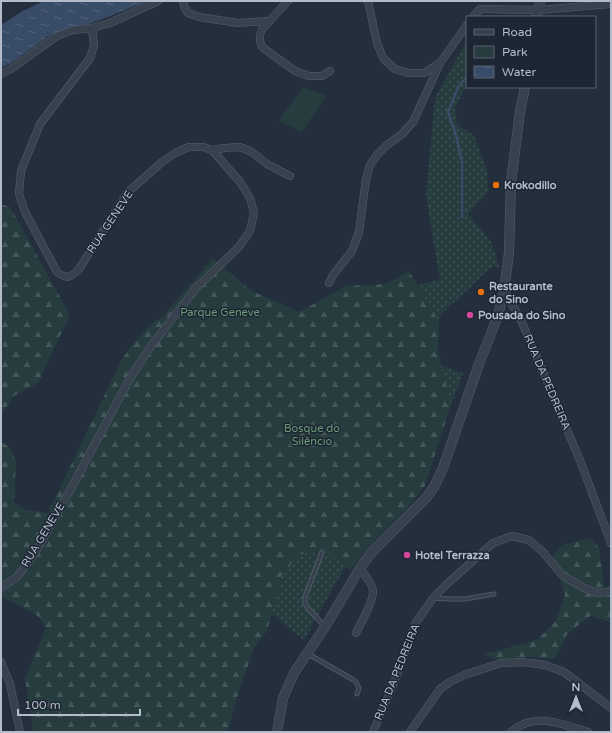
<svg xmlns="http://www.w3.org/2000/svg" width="612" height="733" viewBox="0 0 612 733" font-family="'Varela Round',sans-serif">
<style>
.green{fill:url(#green-dots)}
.forest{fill:url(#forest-firs)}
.pitch{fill:#263c3f}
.water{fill:url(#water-ripples)}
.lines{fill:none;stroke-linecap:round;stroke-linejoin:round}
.stream{stroke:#394c67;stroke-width:2.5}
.service-casing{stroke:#565f6c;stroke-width:5}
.minor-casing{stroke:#565f6c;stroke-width:8}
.tertiary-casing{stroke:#565f6c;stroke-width:10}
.service{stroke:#38414e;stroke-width:3.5}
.minor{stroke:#38414e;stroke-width:7}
.tertiary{stroke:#38414e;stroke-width:9}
.food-dot{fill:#e8710a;stroke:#1d2633;stroke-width:1.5}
.hotel-dot{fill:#d1479c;stroke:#1d2633;stroke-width:1.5}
.labels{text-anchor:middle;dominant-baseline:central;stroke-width:3;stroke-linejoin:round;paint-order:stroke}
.poi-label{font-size:11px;font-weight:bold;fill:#b4bcc9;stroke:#1d2633;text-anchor:start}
.street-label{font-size:11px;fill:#b4bcc9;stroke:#1d2633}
.park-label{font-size:11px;fill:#6b9a76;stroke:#1d2633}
</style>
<defs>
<pattern id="green-dots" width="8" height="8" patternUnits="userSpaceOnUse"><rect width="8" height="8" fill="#263c3f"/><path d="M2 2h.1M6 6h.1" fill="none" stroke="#435659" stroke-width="1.8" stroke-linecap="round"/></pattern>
<pattern id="forest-firs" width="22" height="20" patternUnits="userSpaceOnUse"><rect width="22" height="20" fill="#263c3f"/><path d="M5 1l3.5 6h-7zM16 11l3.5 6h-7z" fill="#435659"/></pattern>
<pattern id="water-ripples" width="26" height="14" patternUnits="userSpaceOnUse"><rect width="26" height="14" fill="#394c67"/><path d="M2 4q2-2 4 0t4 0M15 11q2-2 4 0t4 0" fill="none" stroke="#53647b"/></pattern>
</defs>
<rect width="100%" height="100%" fill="#242f3e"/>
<g class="green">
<path d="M484 15H526L525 17H482Z"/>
<path d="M467 40V87H468L463 91 455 109 457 124 474 136 487 170 488 192 468 214 492 243 499 267 493 266 440 315 429 360 463 374 421 479 346 565 304 640 126 494 315 319 420 284 440 280 426 195 435 98Z"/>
</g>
<g class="forest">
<path d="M1 204 10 207 70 315 38 383 14 396 1 415V355C3 350 3 341 1 335Z"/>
<path d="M213 258 250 290 299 312 346 286 386 284 409 271 439 322 438 351 451 405 425 486 410 505 366 550 350 570 328 553 299 554 282 576 267 631 254 648 235 703 228 731 229 732H33L25 679 46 628 38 616 26 609 1 596V441L11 449 16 461 14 503 26 510 48 513 122 359C134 342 144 328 163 316Z"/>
<path d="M590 538 599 548 604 587H611V622L590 616 567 634 555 659 528 657 501 661 484 654 537 640 556 621 565 595 553 555 563 545Z"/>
</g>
<path class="pitch" d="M303 87 326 96 302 132 279 121Z"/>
<path class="water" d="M44 1H148L92 23 50 35 11 63 1 68V25L21 12Z"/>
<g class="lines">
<path class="stream" d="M462 217V162L456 135 448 112 458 87 467 77"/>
<g class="service-casing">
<g id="service">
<path d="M322 552 305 597V603L307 607 324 626"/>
<path d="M434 598 449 599H465L494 594"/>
<path d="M308 654 352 679 356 682 359 688 357 694"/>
</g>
</g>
<g class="minor-casing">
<g id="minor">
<path d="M183 1 184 6 188 13 199 17 238 23 269 21"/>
<path d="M288 1 262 29C259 36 259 40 262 47L295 71 309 76H322L330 71"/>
<path d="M368 1 377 43 383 58 395 69 408 73H424L440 63 467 25"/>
<path d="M480 9 538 10 611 4"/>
<path d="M473 17 480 9"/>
<path d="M1 74 11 69 57 36 73 30 92 28 110 23 158 1"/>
<path d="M212 150 225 148 240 147 252 152 267 164 290 176"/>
<path d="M329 283 333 275 352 251 359 232 366 179 370 165 377 155 387 145 401 135 413 122 440 63"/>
<path d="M504 290 521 320 548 384 581 463 611 543"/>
<path d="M1 588 17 577 35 553 73 485 130 378 151 346 196 288 238 248 250 231 254 213 250 198 240 182 212 150 203 147H189L177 152 162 162 127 193 79 269C71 277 67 280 57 272L25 212 19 194 21 171 40 124 90 58 94 45 92 28"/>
<path d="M356 633C361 623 374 600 373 591 373 584 364 574 360 568"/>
<path d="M1 662 10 684 20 732"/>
<path d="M373 732 396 678 415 624 433 598 448 583 493 543 512 536 529 540 543 552 562 575 584 588 597 593 607 592 611 590"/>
<path d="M410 732 440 689 450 682 464 675 501 663 523 662 545 665 564 672 611 708"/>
<path d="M511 732C516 728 523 723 530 722 547 717 571 727 588 732"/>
</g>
</g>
<g class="tertiary-casing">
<g id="tertiary">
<path d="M536 17 540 1"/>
<path d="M277 732 283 698 294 673 325 627 360 568 372 552 426 498 434 487 443 468 479 364 498 316 504 290 509 253 511 182 520 112 525 87"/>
</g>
</g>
<use href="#service" class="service"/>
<use href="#minor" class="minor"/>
<use href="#tertiary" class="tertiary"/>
</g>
<g class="food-dot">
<circle cx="496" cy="185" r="4"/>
<circle cx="481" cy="292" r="4"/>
</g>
<g class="hotel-dot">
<circle cx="470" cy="315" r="4"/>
<circle cx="407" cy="555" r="4"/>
</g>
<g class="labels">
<g class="poi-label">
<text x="504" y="185">Krokodillo</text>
<text x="489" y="286">Restaurante<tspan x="489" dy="13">do Sino</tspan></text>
<text x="478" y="315">Pousada do Sino</text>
<text x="415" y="555">Hotel Terrazza</text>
</g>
<g class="street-label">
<text transform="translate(110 222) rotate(-56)">RUA GENEVE</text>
<text transform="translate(547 382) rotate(67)">RUA DA PEDREIRA</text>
<text transform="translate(43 535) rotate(-59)">RUA GENEVE</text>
<text transform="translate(397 672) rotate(-68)">RUA DA PEDREIRA</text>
</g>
<g class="park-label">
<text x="220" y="312">Parque Geneve</text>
<text x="312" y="428">Bosque do<tspan x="312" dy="13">Silêncio</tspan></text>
</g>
</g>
<rect width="612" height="733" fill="none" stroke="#b4bcc9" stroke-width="4"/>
<rect x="466" y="16" width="130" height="72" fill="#1d2633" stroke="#59626f"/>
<rect x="474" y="29" width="20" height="6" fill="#38414e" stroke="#59626f"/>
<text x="502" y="36" font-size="12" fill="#b4bcc9">Road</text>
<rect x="474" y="46" width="20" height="12" fill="#263c3f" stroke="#59626f"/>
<text x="502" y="56" font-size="12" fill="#b4bcc9">Park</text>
<rect x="474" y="66" width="20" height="12" fill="url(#water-ripples)" stroke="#59626f"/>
<text x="502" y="76" font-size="12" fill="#b4bcc9">Water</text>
<g transform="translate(576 697)" stroke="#1d2633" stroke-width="3" paint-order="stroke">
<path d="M0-3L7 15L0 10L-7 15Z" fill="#b4bcc9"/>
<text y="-6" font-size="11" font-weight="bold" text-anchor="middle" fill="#b4bcc9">N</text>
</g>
<path d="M18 709v6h122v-6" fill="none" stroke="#b4bcc9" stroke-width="2"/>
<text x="24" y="709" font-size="12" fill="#b4bcc9" stroke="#1d2633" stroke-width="3" paint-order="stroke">100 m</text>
</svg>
